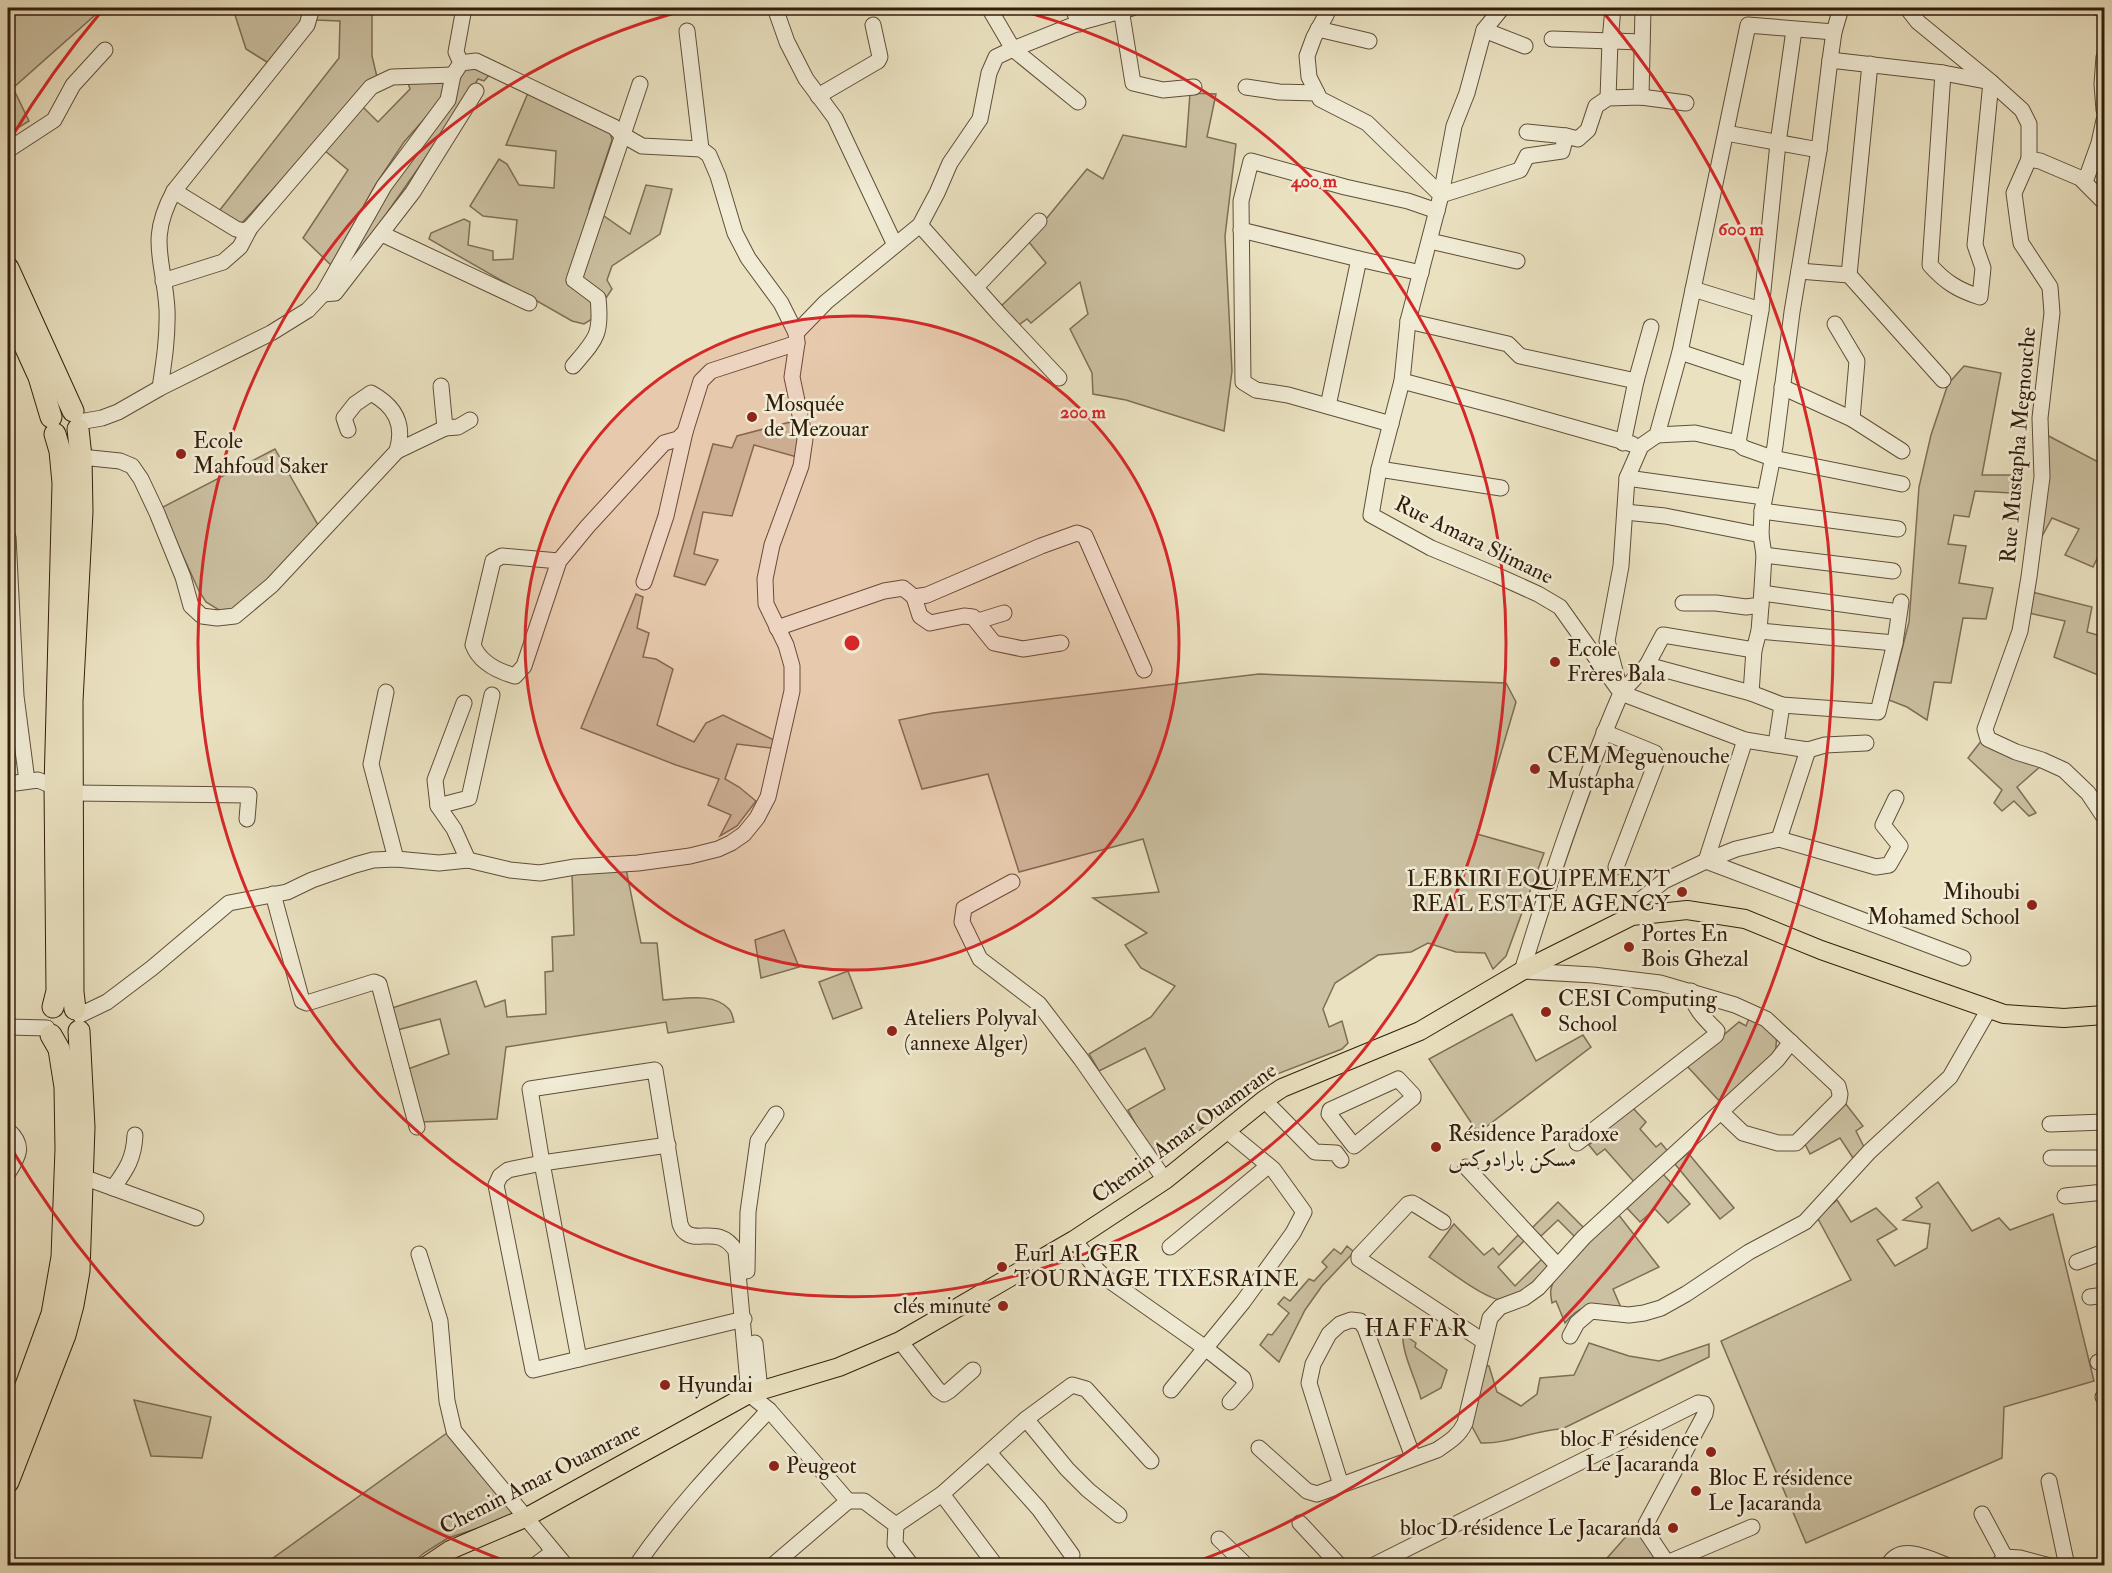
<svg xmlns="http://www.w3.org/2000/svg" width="2112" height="1573" viewBox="0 0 2112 1573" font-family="'IM FELL Double Pica',Amiri,serif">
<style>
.green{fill:#cbc0a1;stroke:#7e6e56;stroke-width:1.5}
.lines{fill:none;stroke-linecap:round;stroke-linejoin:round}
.minor-casing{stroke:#604e38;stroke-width:17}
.major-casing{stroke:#321d0b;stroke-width:20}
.highway-casing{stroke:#321d0b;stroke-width:23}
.minor{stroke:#f1ecd6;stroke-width:15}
.major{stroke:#eae1c0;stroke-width:18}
.highway{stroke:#eae1c0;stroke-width:21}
.ring{fill:none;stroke:#d62828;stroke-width:3}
.poi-dot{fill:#8f2418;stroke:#f1ecd6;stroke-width:2}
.labels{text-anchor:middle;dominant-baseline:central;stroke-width:5;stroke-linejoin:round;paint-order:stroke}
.poi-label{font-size:22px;fill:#321d0b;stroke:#f1ecd6;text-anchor:start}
.street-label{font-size:22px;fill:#321d0b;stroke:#f1ecd6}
.neighbourhood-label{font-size:24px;letter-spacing:1.5px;fill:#321d0b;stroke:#f1ecd6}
.centre{fill:#d62828;stroke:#f1ecd6;stroke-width:3}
.ring-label{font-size:18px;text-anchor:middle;font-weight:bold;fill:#d62828;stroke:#f1ecd6;stroke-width:5;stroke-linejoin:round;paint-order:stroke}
</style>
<rect width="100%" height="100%" fill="#eae1c0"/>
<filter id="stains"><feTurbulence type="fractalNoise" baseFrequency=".00333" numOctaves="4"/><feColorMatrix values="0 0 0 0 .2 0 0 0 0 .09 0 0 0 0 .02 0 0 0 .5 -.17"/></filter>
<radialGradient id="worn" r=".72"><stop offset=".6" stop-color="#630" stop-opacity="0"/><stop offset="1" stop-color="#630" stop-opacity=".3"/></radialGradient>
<g class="green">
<path d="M8 8H103L13 88 29 121 8 134Z"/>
<path d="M237 8H307L305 20 270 64 246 49 234 12Z"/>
<path d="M317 8H372V56L377 77 241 224 219 211 339 58 340 21 316 20Z"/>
<path d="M468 65 491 73 484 81 478 79 463 104 343 276 339 273 386 191Z"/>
<path d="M447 79 443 98 404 142 376 184 331 265 303 238 348 170 324 150 362 106 378 122 410 89 407 80Z"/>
<path d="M528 93 609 128 612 140 589 209 601 214 630 234 646 185 672 189 660 234 612 266 607 280 612 289 592 319 584 324 572 321 429 239 431 233 464 219 470 222 468 245 493 251V260L513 259 517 220 483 216 470 206 499 159 507 164 519 185 554 188 556 151 506 145Z"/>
<path d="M1190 93 1216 94 1207 137 1236 144 1225 236 1232 371 1224 431 1126 400 1093 394 1092 373 1070 329 1088 314 1080 282 1031 323 1027 319 1016 327 998 309 1046 263 1028 241 1087 169 1103 179 1123 135 1186 147Z"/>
<path d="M1964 366 2001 373 1982 475H2015L2011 493 1975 491 1969 517 1954 515 1948 544 1966 546 1959 583 1993 588 1986 619 1963 618 1951 683 1934 682 1927 720 1907 707 1889 700 1909 622 1919 487 1931 435 1948 384Z"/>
<path d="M794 421 799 439 797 457 754 445 732 516 703 512 694 554 718 560 705 585 674 576 713 444 732 448 737 436Z"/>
<path d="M2041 432 2104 465V544L2093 567 2065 555 2079 529 2052 518 2040 540Z"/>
<path d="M275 449 318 525 265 585 234 609 219 610 206 602 199 591 161 508Z"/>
<path d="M2032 592 2092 607 2087 632 2104 637V672L2103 677 2054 657 2065 621 2029 613Z"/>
<path d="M636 594 643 597 637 628 649 633 643 657 656 659 673 669 657 725 694 742 706 723 723 715 774 740 771 748 737 744 725 779 739 787 756 801 737 826 720 836 731 815 708 805 719 779 676 765 581 728Z"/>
<path d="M1259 674 1506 683 1516 702 1477 834 1544 853 1506 956 1493 969 1485 953 1456 952 1428 943 1411 952 1378 955 1335 983 1323 1009 1329 1027 1342 1021 1348 1043 1342 1049 1264 1079 1157 1164 1128 1110 1165 1089 1145 1048 1099 1071 1089 1054 1151 1017 1175 986 1141 968 1125 945 1147 933 1093 898 1159 892 1143 839 1019 872 988 774 922 789 899 720 933 713Z"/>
<path d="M1982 740 2042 765 2017 787 2036 813 2029 816 2014 801 2002 811 1994 803 2002 790 1968 758Z"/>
<path d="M626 869 641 943H657L663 1000C683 999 714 992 729 1009 732 1012 733 1018 734 1022L668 1033 666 1022 506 1047 497 1119 421 1122 408 1069 449 1054 440 1019 397 1030 392 1008 476 981 485 1007 505 1000 507 1017 546 1014 545 972 553 971 552 937 574 935 572 874Z"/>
<path d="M784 930 799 967 761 978 755 940Z"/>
<path d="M848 971 862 1008 833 1019 819 982Z"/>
<path d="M1512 1014 1536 1061 1583 1035 1591 1047 1478 1133 1429 1059Z"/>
<path d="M1750 1016 1777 1034 1775 1058 1722 1104 1687 1066 1739 1022 1746 1026Z"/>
<path d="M1845 1103 1863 1126 1856 1131 1866 1151 1855 1161 1840 1138 1810 1154 1804 1142Z"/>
<path d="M1632 1107 1646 1122 1640 1129 1656 1147 1661 1143 1670 1154 1636 1184 1605 1149 1597 1155 1589 1145Z"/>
<path d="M1688 1153 1734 1208 1720 1219 1675 1164Z"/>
<path d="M1663 1174 1690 1204 1668 1223 1655 1209 1640 1222 1627 1208Z"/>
<path d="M1938 1182 1972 1231 1999 1218 2010 1230 2053 1214 2094 1381 2004 1407 2002 1458 1806 1543 1721 1341 1851 1280 1817 1217 1837 1200 1851 1222 1876 1208 1897 1229 1877 1240 1895 1266 1927 1248 1930 1224 1903 1220 1922 1207 1916 1198Z"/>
<path d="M1558 1202 1586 1230 1577 1239 1558 1220 1541 1236 1532 1228Z"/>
<path d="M1618 1214 1659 1267 1613 1289 1622 1310C1595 1307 1584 1299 1565 1323L1556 1301 1552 1303C1551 1298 1550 1293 1551 1289 1555 1267 1601 1230 1618 1214Z"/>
<path d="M1454 1224 1484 1255 1493 1248 1499 1255 1518 1235 1524 1241 1498 1267 1515 1286 1542 1259 1549 1267C1540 1278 1520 1298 1505 1300 1489 1303 1444 1267 1429 1257Z"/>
<path d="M1347 1246 1354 1252 1322 1286 1305 1310 1279 1362 1260 1345 1268 1334 1272 1335 1289 1313 1278 1304 1284 1297 1290 1301 1309 1279 1314 1281 1327 1267 1322 1262 1334 1249 1341 1254Z"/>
<path d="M1403 1334 1416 1343 1415 1347 1447 1370 1441 1388 1421 1399C1416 1380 1401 1351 1403 1334Z"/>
<path d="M1589 1343 1629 1356 1659 1361 1709 1344V1357L1562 1429C1534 1430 1509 1444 1481 1443L1469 1421 1481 1365 1489 1366 1497 1392 1521 1406 1537 1394 1540 1378 1574 1375Z"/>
<path d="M134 1400 211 1417 202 1458 151 1456Z"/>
<path d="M447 1433 515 1516 448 1538 424 1553 410 1565 262 1566Z"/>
<path d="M1638 1523 1667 1565 1600 1566Z"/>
</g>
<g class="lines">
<g class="minor-casing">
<g id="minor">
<path d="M775 8 787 42 806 79 835 118 895 245"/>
<path d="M989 8 1013 49 1078 102"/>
<path d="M1073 8 1079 24"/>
<path d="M1329 8 1326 15 1314 37 1307 56 1309 77 1320 99 1367 123 1441 195 1408 321 1402 381 1379 469 1371 515 1431 548 1496 575 1538 594 1560 607 1621 693C1582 783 1551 877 1522 971L1593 975 1660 983 1735 1005 1766 1019 1838 1086 1840 1094 1839 1100 1796 1143H1778L1743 1133 1721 1112"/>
<path d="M1502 8 1484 30 1467 93 1454 126 1441 195 1520 170 1527 156 1562 151 1566 136 1578 139 1588 130 1596 106 1608 98 1641 97 1686 103"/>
<path d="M1907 8 1918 22 1991 82 1975 245 1983 268 1980 297C1958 290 1945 282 1930 265L1943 73"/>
<path d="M2099 8 2104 10"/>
<path d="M1121 9 1133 83 1163 90 1194 87"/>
<path d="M1318 29 1369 41"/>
<path d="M1484 30 1525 46"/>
<path d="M687 31 701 149"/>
<path d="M1552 39 1642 42"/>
<path d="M2104 57 2102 84 2104 110"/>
<path d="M1830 60 1834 32 1841 8"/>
<path d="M461 63 456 52 464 8"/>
<path d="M1870 64 1849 275 1943 380"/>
<path d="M1246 87 1279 92 1317 93"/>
<path d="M818 96 878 61 880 57 873 25"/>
<path d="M1641 97 1643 8"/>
<path d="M1608 98 1610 41 1613 8"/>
<path d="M1527 132 1566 136"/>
<path d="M1726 133 1819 150"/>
<path d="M8 150 54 120 73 85 105 50"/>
<path d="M2029 159 2014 193 2018 223 2021 243 2050 287 2052 313 2040 418 2042 477 2029 577 2020 631 1985 729 1988 739 2016 752 2042 760 2064 770 2088 793 2104 817"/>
<path d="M2085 182 2099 143 2104 120"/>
<path d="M174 191 236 229 244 231 250 228"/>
<path d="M920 225 1000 315 1059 378"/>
<path d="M1241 230 1359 259"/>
<path d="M382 234 529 303"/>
<path d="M1430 241 1517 261"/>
<path d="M1799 271 1849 275"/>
<path d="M163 281 223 262 240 247 250 228 371 87 392 77 453 75"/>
<path d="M976 287 1039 221"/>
<path d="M1693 289 1761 310"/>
<path d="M323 294 335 293 413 192 476 91"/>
<path d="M1408 321 1508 344 1520 356 1636 381 1623 443"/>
<path d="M1835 324 1857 361 1852 419"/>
<path d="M1680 352 1749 375"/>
<path d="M573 366C596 339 602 335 598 298L574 280 640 84"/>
<path d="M1402 381 1508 409 1632 444"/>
<path d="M1636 381 1651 327"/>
<path d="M1782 387 1852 419 1902 451"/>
<path d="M160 388C164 362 168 336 167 309 164 259 147 241 174 191L307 25 312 8"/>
<path d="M1328 406 1359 259 1421 273"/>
<path d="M79 422 102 418 118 412 160 388 271 333 308 310 323 294 384 186 448 100 453 75 461 63 476 61 614 127 621 134 642 146 701 149 709 155 718 176 735 233 748 258 781 303 796 333"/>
<path d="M1391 424 1288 395 1256 390 1243 382 1241 201 1251 161 1345 187 1408 201 1437 211"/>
<path d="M445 428 458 427 470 420"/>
<path d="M1657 435 1695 433 1738 443 1744 448 1772 458 1902 484"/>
<path d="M1738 443 1761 310 1778 143 1794 30"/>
<path d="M397 451 445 428 441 386"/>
<path d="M81 457 120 461 132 466 141 479 157 513 183 577 191 606 202 616 217 618 235 616 272 585 397 451C405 424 395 406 371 393L355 404 344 418 348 430"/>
<path d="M1379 469 1501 488"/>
<path d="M1627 478 1764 497"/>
<path d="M1762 511 1898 529"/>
<path d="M1625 512 1665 516 1761 535"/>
<path d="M8 537 16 696 27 781"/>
<path d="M1764 555 1893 571"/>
<path d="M559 561 502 556 493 561 473 645C480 663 497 671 515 676L524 666 559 561 587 527 664 443 678 439 685 432 701 381 711 371 797 343"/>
<path d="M644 582 666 516 685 432"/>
<path d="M1762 593 1899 612"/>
<path d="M914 597 920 616 930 623 964 616 973 617 994 643 1023 649 1061 643"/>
<path d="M1683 603H1716L1746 607 1761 605"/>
<path d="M978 621 1004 613"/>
<path d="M777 628 884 591 903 588 914 597 927 595 1041 546 1077 533 1085 536 1144 670"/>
<path d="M1759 631 1895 643"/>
<path d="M1647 665 1751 693 1782 705 1878 712 1895 643 1901 602"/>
<path d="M1618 682 1607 641 1621 566 1627 478 1641 446 1657 435 1680 352 1748 25 1834 32"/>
<path d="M386 692 371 764 396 859"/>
<path d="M1621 693 1745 740 1808 750 1825 745 1866 743"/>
<path d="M1621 693 1647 665 1663 635 1754 650"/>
<path d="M1751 693 1754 650 1759 631 1761 605 1764 555 1761 535 1762 511 1775 446 1792 312 1819 150 1830 60 1943 73 1991 82 2022 110 2029 124V159L2040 161 2080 178 2104 202"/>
<path d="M464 703 435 780 438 806 454 829 468 860"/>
<path d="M1604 732 1655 753 1657 760 1616 867"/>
<path d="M1745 740 1706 861 1963 958"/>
<path d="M1776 744 1782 705"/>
<path d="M8 784 38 780 55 787"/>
<path d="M73 793 249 795 247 819"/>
<path d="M438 806 469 798 492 695"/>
<path d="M1779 839 1808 750"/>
<path d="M1012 882 964 908 962 922 980 959 1039 1004 1081 1059 1165 1180"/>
<path d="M273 894 302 1001 307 1003 374 982 379 984 417 1127"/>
<path d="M1632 916 1638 902 1664 881 1706 861 1736 849 1779 839 1876 867 1889 865 1900 846 1883 825 1896 798"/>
<path d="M80 1015 107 1002 152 968 229 903 287 892 312 880 355 865 373 860 396 859 439 863 468 860 510 870 540 873 575 867 638 863 690 856 718 849 731 843 744 834 757 818 768 797 792 691V666L786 645 766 604 765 579 772 545 801 466 805 439 792 377 797 343 796 333 826 302 920 225 937 193 950 163 980 119 989 73 996 57 1013 49 1081 22 1132 8"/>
<path d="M8 1027 47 1028"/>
<path d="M1398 1079 1413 1095V1098L1354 1146 1329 1114 1330 1110Z"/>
<path d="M1264 1100 1315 1152 1336 1153 1341 1160"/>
<path d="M2050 1124 2104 1122"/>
<path d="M8 1130C25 1145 19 1156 8 1173"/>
<path d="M1577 1143 1716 1035 1717 1031C1705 1019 1693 1008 1691 991"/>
<path d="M2051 1158H2104"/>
<path d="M1466 1167 1557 1265"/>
<path d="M83 1177 196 1218"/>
<path d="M113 1188C127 1169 134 1158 135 1135"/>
<path d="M2065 1196 2104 1192"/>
<path d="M1443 1222 1416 1205 1412 1203 1408 1204 1359 1256V1259L1483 1341"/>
<path d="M1074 1240 1098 1271 1106 1278 1204 1347 1243 1378 1245 1385 1230 1402"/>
<path d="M1170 1247 1268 1166"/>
<path d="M419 1254 440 1321 447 1401 454 1431 566 1566"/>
<path d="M2077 1262 2104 1252"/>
<path d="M747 1271 748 1212 758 1141 776 1114"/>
<path d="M2090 1297 2104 1295"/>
<path d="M744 1319 579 1359 542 1163 530 1089 655 1070 680 1224C681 1226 682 1230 685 1232 697 1244 719 1224 736 1251L749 1394 769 1410 848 1501 772 1566"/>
<path d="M1570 1336 1577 1323 1591 1311 1629 1315 1644 1313 1661 1308 1686 1294 1749 1252 1805 1222 1869 1152 1950 1077 1989 1009"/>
<path d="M900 1341 938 1390 944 1394 949 1391 973 1370"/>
<path d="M755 1343 760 1390"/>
<path d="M579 1359 533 1370 496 1185 500 1176 508 1170 542 1163 668 1145"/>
<path d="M2098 1362 2104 1360"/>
<path d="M1171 1390 1243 1302 1293 1233 1304 1212 1273 1169 1227 1131"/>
<path d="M2103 1397 2104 1396"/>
<path d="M1026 1419 1067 1469 1088 1490 1119 1515"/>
<path d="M1259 1448 1307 1491 1317 1494 1437 1450C1449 1442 1459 1436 1465 1423L1490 1318 1500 1307 1524 1298 1538 1288 1584 1237 1777 1060 1791 1042"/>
<path d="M989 1453 1039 1509 1072 1555"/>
<path d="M2049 1481 2067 1566"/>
<path d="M1341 1485 1309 1383 1313 1364 1329 1334 1340 1324 1351 1320 1360 1321 1365 1328 1413 1457"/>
<path d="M942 1494 996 1566"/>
<path d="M848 1501H864L896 1525 895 1544 912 1566"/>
<path d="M1982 1514 2005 1557"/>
<path d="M1300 1523 1340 1566"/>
<path d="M896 1525 942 1494 1026 1419 1072 1385 1086 1389 1151 1461"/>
<path d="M1219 1539 1247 1566"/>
<path d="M534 1566 553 1552 550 1549"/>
<path d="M636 1566C675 1509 722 1460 769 1410"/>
<path d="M1372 1566 1698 1403 1704 1404 1706 1408 1705 1414 1646 1524 1647 1533 1667 1563 1752 1527"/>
<path d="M1888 1566C1900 1542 1930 1559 1948 1566"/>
<path d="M1997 1566 2005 1557 2020 1558 2050 1566"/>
</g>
</g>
<g class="major-casing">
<path id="major" d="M426 1566 450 1550 525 1518 749 1394 839 1367 900 1341 1074 1240 1165 1180 1264 1100 1282 1088 1420 1031 1522 971 1632 916 1687 910 1745 919 1821 950 2004 1014 2064 1018 2104 1015"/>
</g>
<g class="highway-casing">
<g id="highway">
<path d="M8 268 73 411"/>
<path d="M8 309 39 377 51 417"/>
<path d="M53 1007 57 991 55 787 63 483 60 451 55 434"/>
<path d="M75 1009 73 992 72 701 82 512 81 457 78 429"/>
<path d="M8 1435 52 1314 62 1257 66 1149 65 1087 59 1049 51 1035"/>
<path d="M8 1482 65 1335 73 1305 79 1271 84 1127 79 1031"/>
</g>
</g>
<use href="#minor" class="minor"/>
<use href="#major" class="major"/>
<use href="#highway" class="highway"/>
</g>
<circle cx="852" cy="643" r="327" fill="#d62828" fill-opacity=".12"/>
<g class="ring">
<circle cx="852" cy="643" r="327"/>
<path d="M1010 8A654 654 0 1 1 694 8"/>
<path d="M516 1565A981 981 0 0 1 11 1148M11 138A981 981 0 0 1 101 12M1603 12A981 981 0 0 1 1188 1565"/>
</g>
<g class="poi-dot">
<circle cx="752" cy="417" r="6"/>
<circle cx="181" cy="454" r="6"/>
<circle cx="1555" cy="662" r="6"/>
<circle cx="1535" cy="769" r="6"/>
<circle cx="1682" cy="892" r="6"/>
<circle cx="2032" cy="905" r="6"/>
<circle cx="1629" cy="947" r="6"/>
<circle cx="1546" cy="1012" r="6"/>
<circle cx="892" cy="1031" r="6"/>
<circle cx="1436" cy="1147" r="6"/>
<circle cx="1002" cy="1267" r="6"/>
<circle cx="1003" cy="1306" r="6"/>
<circle cx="665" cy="1385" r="6"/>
<circle cx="1711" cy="1452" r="6"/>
<circle cx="774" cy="1466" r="6"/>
<circle cx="1696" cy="1491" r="6"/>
<circle cx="1673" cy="1528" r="6"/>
</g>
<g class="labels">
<g class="poi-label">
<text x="764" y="404">Mosquée<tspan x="764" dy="25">de Mezouar</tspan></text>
<text x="193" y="441">Ecole<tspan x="193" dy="25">Mahfoud Saker</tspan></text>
<text x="1567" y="649">Ecole<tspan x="1567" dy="25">Frères Bala</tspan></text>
<text x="1547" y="756">CEM Meguenouche<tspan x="1547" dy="25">Mustapha</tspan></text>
<text x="1670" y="879" text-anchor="end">LEBKIRI EQUIPEMENT<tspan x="1670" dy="25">REAL ESTATE AGENCY</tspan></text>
<text x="2020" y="892" text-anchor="end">Mihoubi<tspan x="2020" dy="25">Mohamed School</tspan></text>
<text x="1641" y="934">Portes En<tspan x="1641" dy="25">Bois Ghezal</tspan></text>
<text x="1558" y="999">CESI Computing<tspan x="1558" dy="25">School</tspan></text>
<text x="904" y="1018">Ateliers Polyval<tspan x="904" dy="25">(annexe Alger)</tspan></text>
<text x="1448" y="1134">Résidence Paradoxe<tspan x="1448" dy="25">مسكن بارادوكس</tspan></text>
<text x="1014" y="1254">Eurl ALGER<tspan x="1014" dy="25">TOURNAGE TIXESRAINE</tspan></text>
<text x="991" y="1306" text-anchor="end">clés minute</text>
<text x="677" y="1385">Hyundai</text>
<text x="1699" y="1439" text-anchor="end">bloc F résidence<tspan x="1699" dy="25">Le Jacaranda</tspan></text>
<text x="786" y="1466">Peugeot</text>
<text x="1708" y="1478">Bloc E résidence<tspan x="1708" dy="25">Le Jacaranda</tspan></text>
<text x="1661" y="1528" text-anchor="end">bloc D résidence Le Jacaranda</text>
</g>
<g class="street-label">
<text transform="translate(2018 445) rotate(-85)">Rue Mustapha Megnouche</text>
<text transform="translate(1474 540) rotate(26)">Rue Amara Slimane</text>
<text transform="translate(1184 1133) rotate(-36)">Chemin Amar Ouamrane</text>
<text transform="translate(540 1478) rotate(-27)">Chemin Amar Ouamrane</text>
</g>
<g class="neighbourhood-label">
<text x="1417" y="1328">HAFFAR</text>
</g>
</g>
<circle cx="852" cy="643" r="9" class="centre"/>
<g class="ring-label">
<text x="1314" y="187">400 m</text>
<text x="1741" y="235">600 m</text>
<text x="1083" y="418">200 m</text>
</g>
<rect width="2112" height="1573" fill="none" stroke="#eae1c0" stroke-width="30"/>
<rect x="9" y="9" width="2094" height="1555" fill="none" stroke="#321d0b" stroke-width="3"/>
<rect x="15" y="15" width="2082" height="1543" fill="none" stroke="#321d0b" stroke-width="1.5"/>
<rect width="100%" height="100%" filter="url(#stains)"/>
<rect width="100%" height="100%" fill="url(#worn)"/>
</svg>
